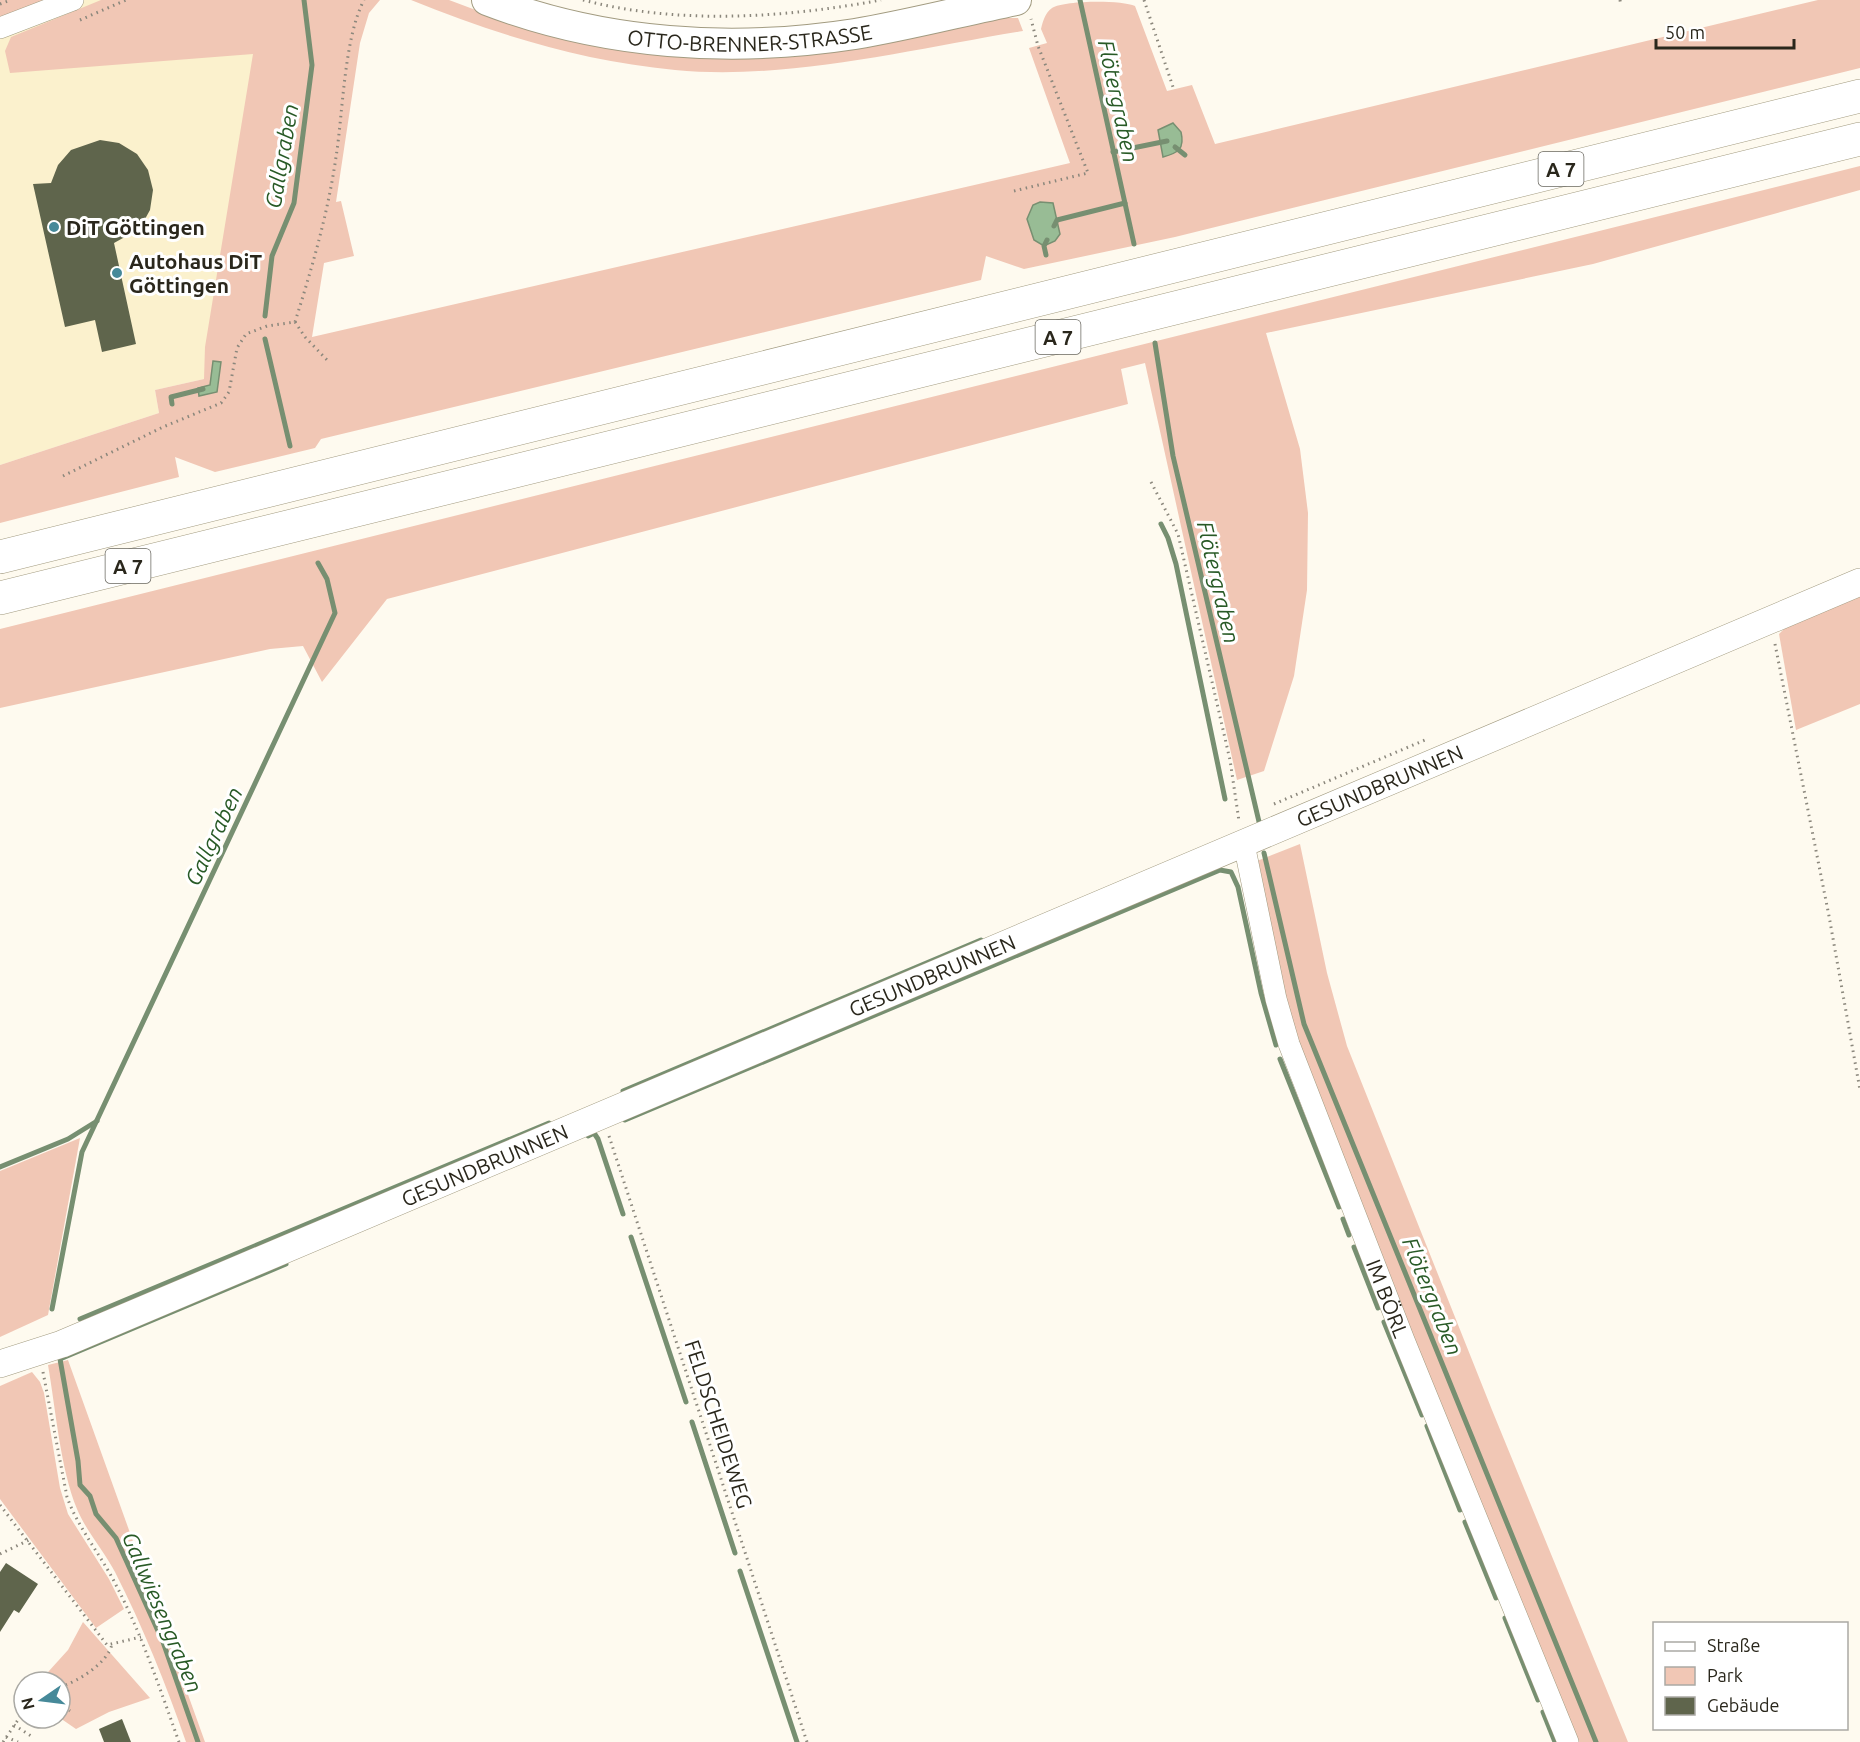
<svg xmlns="http://www.w3.org/2000/svg" width="1860" height="1742" viewBox="0 0 1860 1742" font-family="Ubuntu,sans-serif">
<style>
.built{fill:#fbf1cd}
.green{fill:#f1c7b5}
.water{fill:#98bc95;stroke:#778f71;stroke-width:1.5}
.lines{fill:none;stroke-linecap:round;stroke-linejoin:round}
.stream{stroke:#778f71;stroke-width:5}
.building{fill:#5f654c}
.minor-casing{stroke:#a29b80;stroke-width:22}
.tertiary-casing{stroke:#a29b80;stroke-width:28}
.secondary-casing{stroke:#a29b80;stroke-width:32}
.motorway-casing{stroke:#a29b80;stroke-width:34}
.path{stroke:#8b877c;stroke-width:3;stroke-dasharray:1.5 4.5;stroke-linecap:butt}
.minor{stroke:#fff;stroke-width:21}
.tertiary{stroke:#fff;stroke-width:27}
.secondary{stroke:#fff;stroke-width:30}
.motorway{stroke:#fff;stroke-width:33}
.poi-dot{fill:#468999;stroke:#fff;stroke-width:2}
.labels{text-anchor:middle;dominant-baseline:central;stroke-width:6;stroke-linejoin:round;paint-order:stroke}
.shield{fill:#fff;stroke:#6a6860;stroke-width:1.5}
.shield-label{font-size:20px;font-weight:bold;fill:#2a271c}
.street-label{font-size:21px;fill:#2a271c;stroke:#fff}
.poi-label{font-size:21px;font-weight:bold;fill:#2a271c;stroke:#fff;text-anchor:start}
.water-label{font-size:22px;font-style:italic;fill:#285a26;stroke:#fff}
</style>
<rect width="100%" height="100%" fill="#fefaef"/>
<path class="built" d="M0 0H296L204 379 155 390 159 413 0 465Z"/>
<g class="green">
<path d="M0 0H50L0 17Z"/>
<path d="M101 0H380L369 13 360 43 336 202 341 201 354 256 324 263 312 337 1070 163 1029 48 1047 43 1041 29C1043 21 1045 13 1052 8 1065 0 1122 0 1135 6L1167 91 1192 85 1215 144 1818 0H1860V68L1175 237 1024 269 986 256 981 280 321 439 315 448 215 472 175 457 179 477 0 523V465L159 413 155 390 204 379 205 347 253 54 10 73 5 51 11 37Z"/>
<path d="M411 0H449L481 12 634 49 995 18H1018L1023 31C913 49 785 81 675 70 582 61 497 35 411 0Z"/>
<path d="M1860 166V190L1593 264 1266 333 1300 449 1308 513 1307 590 1294 676 1264 771 1237 780 1145 363 1121 369 1128 404 387 599 322 682 303 646 270 649 0 708V629Z"/>
<path d="M1860 592V704L1796 730 1779 634 1794 619Z"/>
<path d="M1300 844 1327 973 1347 1046 1492 1410 1628 1742H1576L1404 1319 1291 1025 1257 861Z"/>
<path d="M80 1138 48 1315 0 1337V1171Z"/>
<path d="M68 1360 205 1742H186C166 1684 143 1627 115 1572 104 1551 86 1531 77 1509 60 1467 56 1411 48 1365Z"/>
<path d="M32 1372 40 1382 44 1393 60 1488 68 1514 109 1579 124 1609 96 1628 0 1499V1386Z"/>
<path d="M83 1622 150 1698 109 1712 76 1729 60 1718V1682H39L68 1650Z"/>
</g>
<g class="water">
<path d="M1173 123 1181 132C1185 149 1178 153 1163 157L1158 130Z"/>
<path d="M1040 202 1053 203 1060 234 1055 241 1044 246 1034 240 1027 219 1033 205Z"/>
<path d="M213 361 221 362 217 392 199 396 198 388 210 385Z"/>
</g>
<g class="lines">
<g class="stream">
<path d="M1080 0 1134 244"/>
<path d="M1175 147 1185 155"/>
<path d="M1113 152 1167 141"/>
<path d="M1054 226 1057 220 1125 203"/>
<path d="M1046 255 1044 246 1047 240"/>
<path d="M265 316 272 256 294 203 312 65 304 0"/>
<path d="M265 339 290 446"/>
<path d="M1155 343 1173 456 1260 826"/>
<path d="M172 404 171 397 203 389"/>
<path d="M1161 524 1168 538 1176 564 1225 799"/>
<path d="M1264 853 1304 1024 1596 1742"/>
<path d="M1280 1059 1339 1207"/>
<path d="M623 1091 981 940"/>
<path d="M625 1120 1220 870 1231 872 1238 887 1261 993 1276 1045"/>
<path d="M588 1136 594 1133 598 1139 623 1214"/>
<path d="M0 1167 68 1139 97 1121"/>
<path d="M1343 1219 1349 1235"/>
<path d="M631 1237 686 1402"/>
<path d="M1354 1247 1378 1308"/>
<path d="M52 1309 82 1152 335 613 327 579 318 563"/>
<path d="M80 1319 549 1123"/>
<path d="M1384 1322 1422 1415"/>
<path d="M692 1422 735 1553"/>
<path d="M1427 1426 1460 1510"/>
<path d="M1465 1522 1496 1598"/>
<path d="M740 1571 797 1742"/>
<path d="M1505 1618 1538 1700"/>
<path d="M1543 1712 1555 1742"/>
<path d="M198 1742 163 1642 116 1538 96 1514 90 1496 80 1485 78 1461 60 1359 286 1264"/>
</g>
</g>
<g class="building">
<path d="M100 140 119 143 137 154 148 170 153 190 150 210 145 219 132 233 114 243 136 344 102 352 95 320 65 327 33 184 51 183 58 165 71 150Z"/>
<path d="M6 1563 38 1584 19 1613 14 1610 0 1632V1572Z"/>
<path d="M122 1719 131 1742H104L99 1729Z"/>
</g>
<g class="lines">
<g class="minor-casing">
<g id="minor">
<path d="M0 28 73 0"/>
<path id="s1" d="M1244 844 1276 999 1289 1044 1404 1340 1568 1742"/>
</g>
</g>
<g class="tertiary-casing">
<g id="tertiary">
<path id="s2" d="M0 1364 62 1344 1860 582"/>
</g>
</g>
<g class="secondary-casing">
<g id="secondary">
<path id="s3" d="M487 0C604 45 732 53 855 34 909 25 962 11 1016 0"/>
</g>
</g>
<g class="motorway-casing">
<g id="motorway">
<path d="M0 557 1860 96"/>
<path d="M0 598 1860 139"/>
</g>
</g>
<g class="path">
<path d="M583 0C679 25 784 18 881 0"/>
<path d="M1144 0 1174 90"/>
<path d="M1620 0 1621 6"/>
<path d="M0 4 11 0"/>
<path d="M80 20 126 0"/>
<path d="M1014 191 1088 173 1038 46 1031 19"/>
<path d="M295 322 305 337 329 362"/>
<path d="M63 476 163 427 221 403 229 392 237 348 246 334 267 326 295 322C312 268 328 213 336 157 343 113 344 38 364 0"/>
<path d="M1151 482 1178 534 1230 760 1239 821"/>
<path d="M1775 644 1829 916 1860 1090"/>
<path d="M1274 804 1425 740"/>
<path d="M609 1136 807 1742"/>
<path d="M43 1372 67 1497C78 1528 101 1555 116 1585 142 1635 160 1689 179 1742"/>
<path d="M0 1505 107 1645 141 1637"/>
<path d="M0 1554 29 1540"/>
<path d="M60 1687C77 1682 108 1663 112 1644"/>
<path d="M60 1703 70 1711"/>
<path d="M14 1725 31 1736"/>
<path d="M6 1737 18 1742"/>
<path d="M3 1742 24 1711"/>
</g>
<use href="#minor" class="minor"/>
<use href="#tertiary" class="tertiary"/>
<use href="#secondary" class="secondary"/>
<use href="#motorway" class="motorway"/>
</g>
<g class="poi-dot">
<circle cx="54" cy="227" r="6"/>
<circle cx="117" cy="273" r="6"/>
</g>
<g class="labels">
<g class="shield">
<rect x="1538.5" y="152" width="45" height="34" rx="4.5"/>
<rect x="1035.5" y="320" width="45" height="34" rx="4.5"/>
<rect x="105.5" y="549" width="45" height="34" rx="4.5"/>
</g>
<g class="shield-label">
<text x="1561" y="169">A 7</text>
<text x="1058" y="337">A 7</text>
<text x="128" y="566">A 7</text>
</g>
<g class="street-label">
<text stroke="none"><textPath href="#s3" startOffset="268">OTTO-BRENNER-STRASSE</textPath></text>
<text stroke="none"><textPath href="#s2" startOffset="1496">GESUNDBRUNNEN</textPath></text>
<text stroke="none"><textPath href="#s2" startOffset="1010">GESUNDBRUNNEN</textPath></text>
<text stroke="none"><textPath href="#s2" startOffset="524">GESUNDBRUNNEN</textPath></text>
<text stroke="none"><textPath href="#s1" startOffset="478">IM BÖRL</textPath></text>
<text transform="translate(719 1424) rotate(72)">FELDSCHEIDEWEG</text>
</g>
<g class="poi-label">
<text x="66" y="227">DiT Göttingen</text>
<text x="129" y="261">Autohaus DiT<tspan x="129" dy="24">Göttingen</tspan></text>
</g>
<g class="water-label">
<text transform="translate(1119 101) rotate(78)">Flötergraben</text>
<text transform="translate(281 156) rotate(-80)">Gallgraben</text>
<text transform="translate(1219 582) rotate(77)">Flötergraben</text>
<text transform="translate(213 836) rotate(-65)">Gallgraben</text>
<text transform="translate(1433 1296) rotate(68)">Flötergraben</text>
<text transform="translate(163 1612) rotate(67)">Gallwiesengraben</text>
</g>
</g>
<rect x="1653" y="1622" width="195" height="108" fill="#ffffff" stroke="#aaa9a4" stroke-width="1.5"/>
<rect x="1665" y="1642" width="30" height="9" fill="#ffffff" stroke="#aaa9a4" stroke-width="1.5"/>
<text x="1707" y="1652" font-size="18" fill="#2a271c">Straße</text>
<rect x="1665" y="1667" width="30" height="18" fill="#f1c7b5" stroke="#aaa9a4" stroke-width="1.5"/>
<text x="1707" y="1682" font-size="18" fill="#2a271c">Park</text>
<rect x="1665" y="1697" width="30" height="18" fill="#5f654c" stroke="#aaa9a4" stroke-width="1.5"/>
<text x="1707" y="1712" font-size="18" fill="#2a271c">Gebäude</text>
<g transform="translate(42 1700) rotate(256)"><circle r="28" fill="#ffffff" stroke="#aaa9a4" stroke-width="1.5"/>
<path d="M0-4.5L10 22L0 15L-10 22Z" fill="#468999"/>
<text y="-9" font-size="16" font-weight="bold" text-anchor="middle" fill="#2a271c">N</text>
</g>
<path d="M1656 39v9h138v-9" fill="none" stroke="#2a271c" stroke-width="3"/>
<text x="1665" y="39" font-size="18" fill="#2a271c" stroke="#ffffff" stroke-width="4.5" paint-order="stroke">50 m</text>
</svg>
